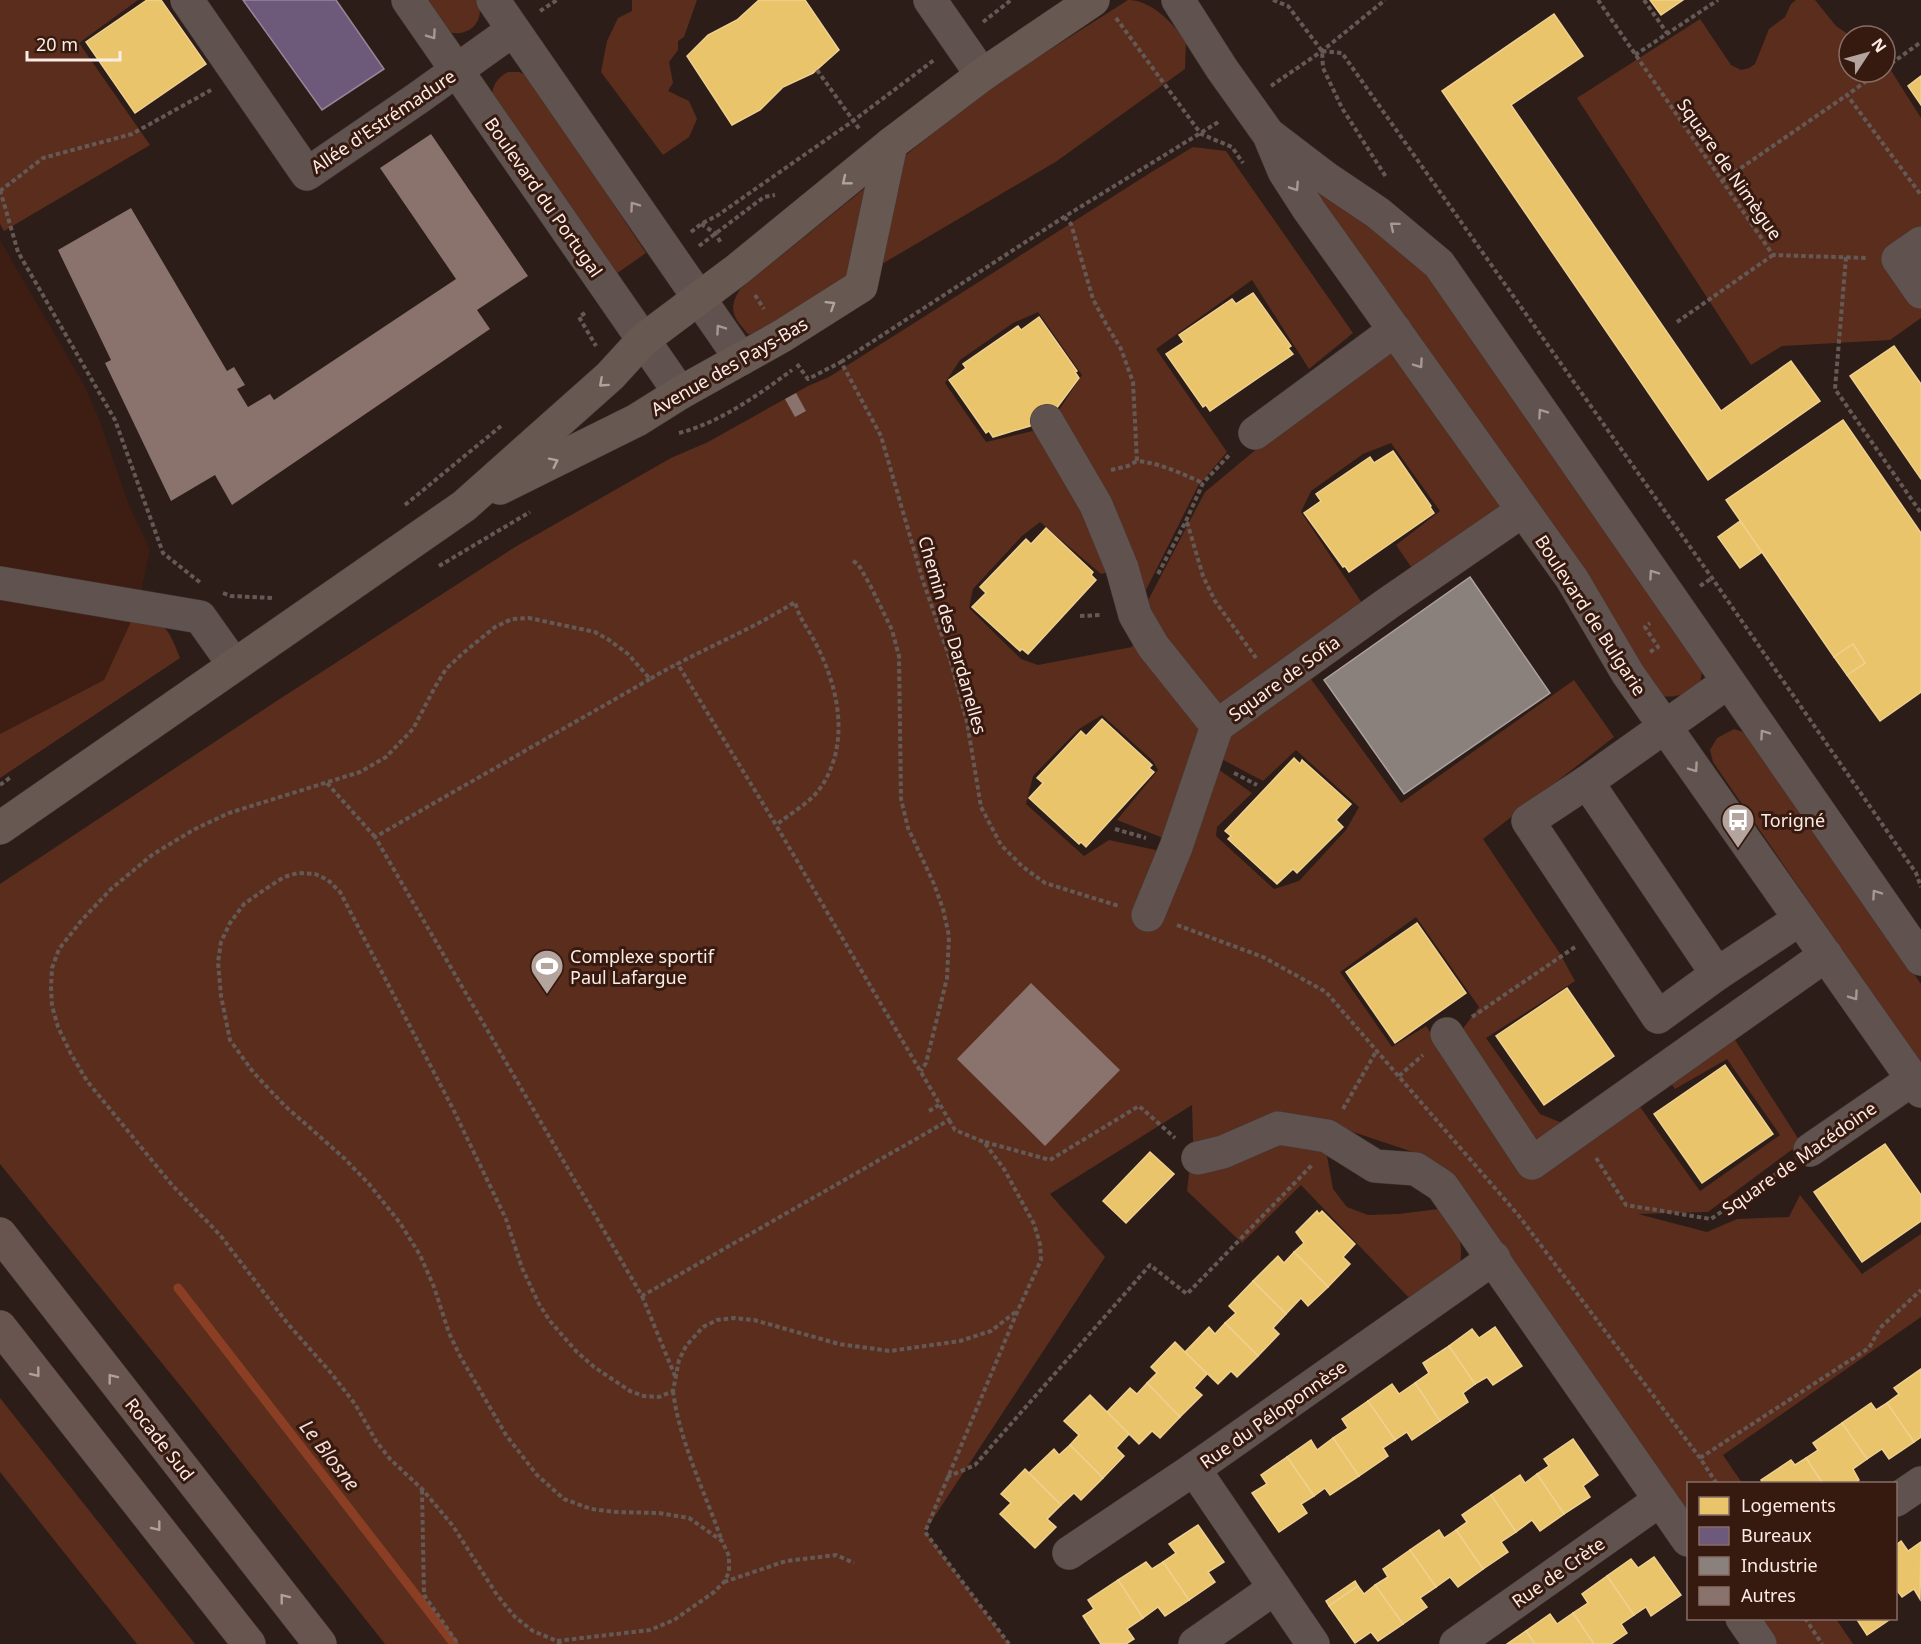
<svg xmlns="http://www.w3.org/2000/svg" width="1921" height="1644" viewBox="0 0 1921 1644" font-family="'Noto Sans',sans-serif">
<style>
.built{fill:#3e1d12}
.green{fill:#5a2d1d;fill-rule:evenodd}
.homes{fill:#e9c46a;stroke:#efd08f;stroke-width:1.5}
.offices{fill:#6d597a;stroke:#98859a;stroke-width:1.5}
.industry{fill:#8a817c;stroke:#aca19c;stroke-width:1.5}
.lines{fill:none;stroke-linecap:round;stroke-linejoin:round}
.stream{stroke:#8a3e24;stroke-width:9}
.building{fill:#89736c}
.minor-casing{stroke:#473a37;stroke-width:34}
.major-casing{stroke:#473a37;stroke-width:34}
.highway-casing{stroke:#473a37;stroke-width:34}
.path{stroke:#655955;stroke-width:4;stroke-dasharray:4.5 3;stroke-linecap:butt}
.minor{stroke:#60534f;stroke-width:33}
.major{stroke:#685852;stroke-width:33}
.highway{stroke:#69554f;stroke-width:33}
.oneway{stroke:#a79893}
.oneway2{stroke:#b2a29c}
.oneway3{stroke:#b3a09a}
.labels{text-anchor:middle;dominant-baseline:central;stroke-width:6;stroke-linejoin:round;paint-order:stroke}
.street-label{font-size:18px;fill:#fdece6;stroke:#36190f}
.poi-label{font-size:18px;fill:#fdece6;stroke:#36190f;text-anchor:start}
.water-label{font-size:20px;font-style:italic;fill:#f5dcd4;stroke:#36190f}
</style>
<rect width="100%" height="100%" fill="#2d1d18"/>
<path class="built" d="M0 240 84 385 99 419 129 506 150 549 138 606 104 680 0 734Z"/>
<g class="green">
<path d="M0 0H138L79 43 150 145 4 231 0 224Z"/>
<path d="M421 0H477C487 20 469 38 449 32Z"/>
<path d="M632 0H697L684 37 678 41V50L669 62 673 83 668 91 689 101 697 119 689 137 663 155 601 72 607 41 618 18 632 11Z"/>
<path d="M1128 0C1152 0 1172 23 1186 41L1185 69 1057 161 763 334H748C734 317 727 311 740 289L933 133 1004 79Z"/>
<path d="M1796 0H1815L1836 26 1851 36H1849V72H1885V61L1921 118V318L1890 340 1782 346 1751 365 1577 98 1700 19 1731 65 1741 70 1749 68 1755 64 1769 29 1785 17 1791 4Z"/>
<path d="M508 72H519L528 76 646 253 613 276 492 98C492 85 497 78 508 72Z"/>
<path d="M1193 147 1226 151 1353 333 1309 369 1252 280 1156 349 1227 452 1198 486 1139 604 1051 422 1082 375 1038 312 1013 323 960 360 945 383 986 442 1045 428 1113 571 1101 574 1040 522 1022 536 973 589 969 608 1021 659 1038 665 1132 647 1143 610 1205 492 1319 397 1394 348 1504 509 1416 574 1396 545 1440 511 1391 443 1363 454 1311 491 1301 512 1364 606 1222 715 1166 839 1117 820 1158 770 1153 761 1102 715 1079 729 1033 776 1026 804 1084 856 1109 840 1165 852 1215 767 1252 793 1217 827 1216 836 1274 889 1299 881 1346 830 1359 807 1296 750 1263 781 1214 755 1225 733 1308 675 1401 803 1574 680 1614 737 1483 839 1559 952 1575 981 1486 1038 1540 1114 1587 1133 1638 1104 1700 1191 1780 1135 1727 1059 1675 1089 1666 1076 1730 1032 1801 1143 1708 1212 1638 1214 1707 1232 1737 1219 1789 1217 1800 1195 1862 1274 1921 1234V1317L1723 1455 1742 1483 1688 1484V1518L1551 1325 1428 1157 1341 1128 1327 1156 1333 1189 1347 1207 1368 1215 1399 1214 1438 1209C1460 1234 1463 1234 1460 1269L1412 1301 1301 1185 1242 1243 1187 1191 1193 1140 1192 1105 1050 1194 1105 1257 925 1531 1009 1644H385L187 1394 0 1164V884L272 704 515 547 671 458 708 442 808 386 829 377 1150 173ZM1416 917 1479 1007 1456 1038H1434L1426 1026 1392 1047 1340 972Z"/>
<path d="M1314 179 1428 270 1696 657 1702 672 1700 684C1683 695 1679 698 1658 696L1312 193Z"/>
<path d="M135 613C166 624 168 627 180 658L0 778V734L104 680Z"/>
<path d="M1734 729 1743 732 1752 739 1921 984V1065L1713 762 1710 750 1717 738Z"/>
<path d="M0 1398 195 1644H137L0 1472Z"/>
<path d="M1759 1619H1836L1853 1644H1776Z"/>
</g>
<g class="homes">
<path d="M147 0H161L206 64 135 113 86 42Z"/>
<path d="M759 0H805L839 50 813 73 783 87 760 110 732 125 687 56 708 35 737 20Z"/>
<path d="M1650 0H1683L1661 15Z"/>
<path d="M1554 14 1583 56 1511 105 1721 411 1791 361 1820 401 1708 480 1442 91Z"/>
<path d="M1921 76V105L1908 86Z"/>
<path d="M1253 293 1291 346 1288 348 1293 354 1210 411 1206 405 1203 407 1166 354 1184 342 1179 335 1232 299 1236 304Z"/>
<path d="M1039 317 1077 371 1075 372 1079 378 1047 421 993 437 989 431 986 433 949 380 966 368 963 364 1018 326 1021 330Z"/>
<path d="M1894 346 1921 384V479L1850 376Z"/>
<path d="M1843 420 1921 533V692L1880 721 1847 675 1865 663 1853 644 1834 657 1726 500Z"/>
<path d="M1393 451 1431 506 1430 507 1434 513 1349 572 1345 566 1343 567 1304 513 1321 501 1316 494 1370 457 1374 463Z"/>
<path d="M1740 521 1762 552 1740 568 1718 537Z"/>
<path d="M1046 528 1093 572 1091 575 1096 580 1028 654 1022 649 1020 651 972 607 986 593 980 587 1026 539 1031 544Z"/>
<path d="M1853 644 1865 663 1847 675 1834 657Z"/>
<path d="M1102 719 1152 765 1149 768 1154 772 1086 847 1081 842 1079 844 1029 798 1043 783 1037 778 1081 731 1086 736Z"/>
<path d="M1294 758 1300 764 1302 760 1351 804 1336 820 1343 827 1297 873 1293 869 1277 884 1228 839 1231 836 1225 831Z"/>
<path d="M1417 923 1466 993 1395 1043 1346 972Z"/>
<path d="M1567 988 1614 1056 1544 1105 1496 1036Z"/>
<path d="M1725 1065 1773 1134 1702 1183 1654 1114Z"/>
<path d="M1885 1144 1921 1195V1221L1862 1262 1814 1192Z"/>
<path d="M1150 1152 1174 1174 1126 1223 1103 1201Z"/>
<path d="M1317 1211 1319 1214 1322 1211 1355 1244 1343 1257 1350 1264 1328 1287 1294 1252 1304 1243 1296 1232Z"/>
<path d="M1294 1252 1328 1287 1308 1306 1301 1298 1286 1314 1253 1281 1278 1256 1284 1263Z"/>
<path d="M1253 1281 1286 1314 1273 1328 1279 1334 1258 1356 1225 1323 1236 1313 1229 1306Z"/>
<path d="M1225 1323 1258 1356 1237 1377 1231 1371 1218 1384 1185 1352 1209 1327 1215 1334Z"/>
<path d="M1495 1327 1522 1366 1493 1385 1487 1377 1475 1384 1449 1346 1472 1329 1479 1338Z"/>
<path d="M1175 1342 1207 1374 1194 1388 1202 1395 1180 1417 1147 1383 1157 1373 1151 1367Z"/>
<path d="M1449 1346 1475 1384 1463 1393 1468 1402 1440 1421 1415 1383 1429 1373 1423 1363Z"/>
<path d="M1921 1369V1437L1914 1442 1887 1403 1899 1394 1894 1388Z"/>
<path d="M1147 1383 1180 1417 1160 1438 1152 1431 1139 1444 1107 1412 1130 1388 1137 1394Z"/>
<path d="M1415 1383 1440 1421 1412 1440 1407 1432 1395 1440 1368 1401 1392 1384 1399 1394Z"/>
<path d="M1090 1395 1129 1434 1116 1448 1124 1456 1103 1478 1070 1445 1079 1435 1064 1421Z"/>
<path d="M1368 1401 1395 1440 1383 1448 1388 1456 1359 1476 1333 1438 1348 1428 1342 1419Z"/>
<path d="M1871 1403 1876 1410 1887 1403 1914 1442 1889 1459 1882 1449 1867 1459 1842 1423Z"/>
<path d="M1842 1423 1867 1459 1853 1469 1859 1480 1854 1484H1823L1806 1458 1818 1450 1813 1443Z"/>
<path d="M1333 1438 1359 1476 1330 1495 1325 1488 1314 1496 1287 1457 1311 1440 1317 1450Z"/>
<path d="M1573 1439 1598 1475 1583 1486 1590 1497 1564 1514 1537 1474 1549 1466 1544 1459Z"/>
<path d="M1070 1445 1103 1478 1081 1500 1074 1493 1061 1505 1029 1473 1054 1449 1059 1455Z"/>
<path d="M1287 1457 1314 1496 1301 1504 1307 1513 1279 1532 1252 1493 1267 1484 1261 1475Z"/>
<path d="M1806 1458 1823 1484H1763L1761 1480 1791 1460 1795 1465Z"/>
<path d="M1025 1469 1061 1505 1047 1519 1056 1527 1035 1548 1000 1514 1011 1503 1001 1494Z"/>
<path d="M1537 1474 1564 1514 1540 1531 1532 1520 1516 1532 1491 1495 1520 1475 1525 1483Z"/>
<path d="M1491 1495 1516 1532 1501 1542 1508 1552 1483 1569 1456 1530 1467 1522 1462 1515Z"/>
<path d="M1198 1525 1224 1562 1208 1572 1215 1582 1189 1600 1163 1562 1176 1553 1169 1544Z"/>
<path d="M1439 1530 1444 1538 1456 1530 1483 1569 1458 1587 1450 1577 1436 1587 1410 1550Z"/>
<path d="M1901 1541 1908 1551 1921 1542 1920 1599 1914 1589 1902 1597 1896 1589V1545Z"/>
<path d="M1410 1550 1436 1587 1420 1598 1427 1607 1403 1624 1375 1585 1388 1577 1383 1569Z"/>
<path d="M1654 1557 1681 1595 1651 1616 1646 1607 1634 1615 1607 1576 1631 1559 1638 1568Z"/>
<path d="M1146 1562 1152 1569 1163 1562 1189 1600 1165 1616 1158 1607 1143 1618 1118 1580Z"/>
<path d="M1607 1576 1634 1615 1621 1624 1627 1633 1611 1644H1594L1573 1613 1588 1603 1582 1594Z"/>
<path d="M1118 1580 1143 1618 1127 1629 1134 1639 1126 1644H1101L1083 1616 1094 1609 1088 1600Z"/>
<path d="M1355 1581 1358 1586 1329 1606 1326 1601Z"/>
<path d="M1375 1585 1403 1624 1378 1641 1371 1632 1355 1643 1329 1606 1358 1586 1364 1594Z"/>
<path d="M1573 1613 1594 1644H1535L1526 1631 1550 1614 1557 1624Z"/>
<path d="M1856 1618H1892L1867 1635Z"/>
<path d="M1526 1631 1535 1644H1507Z"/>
</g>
<path class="offices" d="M243 0H336L384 69 322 110Z"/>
<path class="industry" d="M1470 577 1550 693 1404 794 1324 680Z"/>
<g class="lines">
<path class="stream" d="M178 1288 454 1644"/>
</g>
<g class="building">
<path d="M431 134 528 276 477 310 490 329 232 505 215 475 171 501 105 363 111 360 58 250 131 208 227 371 234 367 245 385 237 389 248 407 270 394 274 400 456 279 380 168Z"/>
<path d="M796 393 806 411 795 417 785 399Z"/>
<path d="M1031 983 1120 1070 1045 1146 957 1059Z"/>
</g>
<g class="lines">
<g class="minor-casing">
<g id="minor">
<path d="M187 0 307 174 418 98 513 30"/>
<path d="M408 0 680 393"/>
<path d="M493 0 741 359"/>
<path d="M930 0 982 75"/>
<path d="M1178 0 1222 69 1269 135 1284 171 1309 210 1572 579 1628 674 1921 1091"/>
<path d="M1271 136 1326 178 1378 213 1439 264 1921 959"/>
<path d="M1921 243 1898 259 1921 292"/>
<path d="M1047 421 1096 505 1122 568 1135 615 1153 646 1217 726 1387 604 1522 511"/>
<path d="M1255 433 1395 330"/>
<path d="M0 583 200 617 234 665"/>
<path d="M1587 782 1528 821 1658 1017 1717 974 1800 919"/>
<path d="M1148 915 1176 847 1217 726"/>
<path d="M1717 974 1587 782 1728 682"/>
<path d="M1447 1034 1532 1163 1826 955"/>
<path d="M1810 1150 1913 1079"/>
<path d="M1198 1158 1223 1152 1278 1128 1327 1136 1375 1166 1416 1169 1442 1186 1688 1540"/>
<path d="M1896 1500 1921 1483"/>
<path d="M1069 1553 1194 1469"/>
<path d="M1742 1618 1760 1644"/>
<path d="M1195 1644 1275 1588"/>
<path d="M1313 1644 1194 1469 1494 1258"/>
<path d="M1456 1644 1660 1500"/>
</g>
</g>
<g class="major-casing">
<g id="major">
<path d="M500 488 637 420 680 393 782 336 861 286 891 144"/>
<path d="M0 828 464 506 610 376 643 340 738 269 891 144 982 75 1093 0"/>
</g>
</g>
<g class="highway-casing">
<g id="highway">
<path d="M0 1234 320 1644"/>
<path d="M0 1327 249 1644"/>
</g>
</g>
<g class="path">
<path d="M1273 0 1288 6 1322 51 1323 68 1342 108 1386 177"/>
<path d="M1598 0 1773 255 1867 258"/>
<path d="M1644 0 1667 33"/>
<path d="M540 11 557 0"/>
<path d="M1116 18 1201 134 1232 147 1243 163"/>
<path d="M983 22 1011 0"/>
<path d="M1322 51 1342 53 1712 578 1916 873 1921 887"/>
<path d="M1635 55 1718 0"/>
<path d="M1885 68 1921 42"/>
<path d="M817 70 860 130"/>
<path d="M1879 72 1847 95 1921 195"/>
<path d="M1271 86 1322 51 1385 0"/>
<path d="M1722 181 1847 95"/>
<path d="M0 190 18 252 115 420 163 553 202 584"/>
<path d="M0 191 43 158 132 134 211 90"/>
<path d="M1064 217 1071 224 1093 299 1106 324 1121 349 1133 382 1137 461C1161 463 1182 474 1203 483"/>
<path d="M701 224 715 233 721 243"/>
<path d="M691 232 701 224 718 215 853 121 934 60"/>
<path d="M699 246 764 197 775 195"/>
<path d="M1846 257 1835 389 1921 513"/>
<path d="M755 295 764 309"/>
<path d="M585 313 579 317 596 346"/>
<path d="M1677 322 1773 255"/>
<path d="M841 362 1064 217 1220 121"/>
<path d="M797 364 808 379 841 362 881 436 923 581 950 659 967 722 981 807 1001 845 1023 867 1045 883 1119 906"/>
<path d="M679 433C721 422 758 395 792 370"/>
<path d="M1111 470 1128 466 1137 461"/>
<path d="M405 505 501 426"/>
<path d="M1187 522 1203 576 1215 601 1256 658"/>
<path d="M853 561 858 564 870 585 892 630 899 656 901 799 908 828 934 884 943 909 949 936 947 978 926 1063 921 1071"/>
<path d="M439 566 530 512"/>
<path d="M1158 574 1186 521 1203 483 1231 453"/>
<path d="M1700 586 1712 578"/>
<path d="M223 593 231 596 273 598"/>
<path d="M1080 616 1102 615"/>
<path d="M1650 652 1658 647 1645 627 1650 623"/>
<path d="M650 679 375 837 642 1296 949 1120 776 825 677 663"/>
<path d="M1234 773 1257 785"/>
<path d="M327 783 375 837"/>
<path d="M0 785 11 777"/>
<path d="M1115 829 1146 838"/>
<path d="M1177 925 1263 957 1326 992 1519 1216 1700 1458 1717 1484"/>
<path d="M1472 1017 1575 947"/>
<path d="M1399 1076 1423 1055"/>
<path d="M1343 1109 1377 1050"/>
<path d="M929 1111 939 1105"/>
<path d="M949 1120 955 1130 984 1142 1004 1169 1034 1224 1040 1244 1041 1260 1018 1310 925 1532 1009 1644"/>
<path d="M985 1142 1050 1160 1139 1106 1175 1138"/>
<path d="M1596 1158 1626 1205 1711 1219 1786 1167"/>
<path d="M642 1296 675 1376"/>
<path d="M673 1391C679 1440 705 1493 722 1541"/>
<path d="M1700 1458 1869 1348 1880 1328 1921 1290"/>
<path d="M947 1477 975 1465 1150 1265 1187 1294 1312 1165"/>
<path d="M422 1490 424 1595 458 1644"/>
<path d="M724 1582 786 1561 836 1555 854 1563"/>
<path d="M1805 1618 1822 1644"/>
<path d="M557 1641 650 1630 674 1620 714 1592 724 1582 729 1572V1556L722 1541 689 1518 659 1513 616 1512 591 1509 564 1499 537 1475 506 1435 460 1356 449 1333 434 1287 420 1255 400 1223 369 1184 344 1158 284 1105 253 1072 230 1040 221 996 218 962 221 942 230 923 244 904 264 890 284 877 298 873 315 874 328 880 340 892 452 1107 506 1219 522 1268 539 1304 550 1321 576 1351 594 1367 630 1391 644 1396 659 1397 673 1391 679 1360 686 1346 703 1327 717 1320 734 1318 754 1320 839 1344 890 1351 960 1341 991 1331 1018 1310"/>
<path d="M561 1644 557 1641 533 1631 515 1617 497 1595 453 1526 422 1489 390 1459 376 1441 355 1404 331 1373 288 1324 220 1235 172 1185 87 1081 71 1054 58 1027 52 1006 51 987 52 968 59 949 81 921 111 889 152 855 170 844 195 829 229 813 360 772 386 757 413 729 435 687 446 669 462 654 495 627 512 619 529 618 595 632 609 640 628 654 650 679C697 651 748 632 795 602 799 619 810 631 817 646 839 689 850 744 821 787 810 803 791 813 776 825"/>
</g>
<use href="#minor" class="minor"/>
<use href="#major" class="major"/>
<use href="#highway" class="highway"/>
</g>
<defs><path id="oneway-chevron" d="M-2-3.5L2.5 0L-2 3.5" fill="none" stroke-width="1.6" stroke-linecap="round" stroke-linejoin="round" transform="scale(1.5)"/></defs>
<g class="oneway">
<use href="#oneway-chevron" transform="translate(432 35) rotate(55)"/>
<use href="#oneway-chevron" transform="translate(1295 187) rotate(57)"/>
<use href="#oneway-chevron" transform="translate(634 206) rotate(-125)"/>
<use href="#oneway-chevron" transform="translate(1394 226) rotate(-140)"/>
<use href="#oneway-chevron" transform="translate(720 329) rotate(-125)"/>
<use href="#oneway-chevron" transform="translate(1419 364) rotate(55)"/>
<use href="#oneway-chevron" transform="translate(1542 413) rotate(-125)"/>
<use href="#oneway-chevron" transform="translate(1653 574) rotate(-125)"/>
<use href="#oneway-chevron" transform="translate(1764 734) rotate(-125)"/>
<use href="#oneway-chevron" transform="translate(1694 768) rotate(55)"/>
<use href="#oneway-chevron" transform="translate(1876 894) rotate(-125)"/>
<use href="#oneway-chevron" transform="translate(1854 996) rotate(55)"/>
</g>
<g class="oneway2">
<use href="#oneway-chevron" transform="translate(846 181) rotate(141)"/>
<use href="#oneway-chevron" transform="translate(831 305) rotate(-32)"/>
<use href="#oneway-chevron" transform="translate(603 383) rotate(138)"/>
<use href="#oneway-chevron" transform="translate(554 462) rotate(-26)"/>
</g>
<g class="oneway3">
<use href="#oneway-chevron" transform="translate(36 1373) rotate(52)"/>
<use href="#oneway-chevron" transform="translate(112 1378) rotate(-128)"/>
<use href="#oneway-chevron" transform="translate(157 1527) rotate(52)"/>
<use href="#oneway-chevron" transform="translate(284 1598) rotate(-128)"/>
</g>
<defs>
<g id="bus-pin" transform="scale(1.725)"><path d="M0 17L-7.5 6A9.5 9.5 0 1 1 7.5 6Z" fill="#b4a49e" stroke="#36190f"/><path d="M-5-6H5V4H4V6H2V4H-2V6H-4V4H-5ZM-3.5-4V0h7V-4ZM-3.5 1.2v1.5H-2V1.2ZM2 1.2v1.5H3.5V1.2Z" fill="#fff"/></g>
<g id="stadium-pin" transform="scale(1.725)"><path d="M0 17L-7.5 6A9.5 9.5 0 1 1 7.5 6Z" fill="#b4a49e" stroke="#36190f"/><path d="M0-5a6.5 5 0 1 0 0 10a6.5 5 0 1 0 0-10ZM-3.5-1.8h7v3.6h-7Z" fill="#fff"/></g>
</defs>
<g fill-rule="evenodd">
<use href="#bus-pin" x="1738" y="820"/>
<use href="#stadium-pin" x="547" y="966"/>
</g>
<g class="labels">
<g class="street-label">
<text transform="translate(383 121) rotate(-34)">Allée d'Estrémadure</text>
<text transform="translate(1730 169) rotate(55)">Square de Nimègue</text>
<text transform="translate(544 197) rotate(55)">Boulevard du Portugal</text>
<text transform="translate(729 366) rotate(-30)">Avenue des Pays-Bas</text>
<text transform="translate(1591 615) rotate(57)">Boulevard de Bulgarie</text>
<text transform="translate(953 635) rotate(74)">Chemin des Dardanelles</text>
<text transform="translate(1284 678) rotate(-36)">Square de Sofia</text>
<text transform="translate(1799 1158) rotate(-35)">Square de Macédoine</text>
<text transform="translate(1273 1414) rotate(-35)">Rue du Péloponnèse</text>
<text transform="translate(160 1439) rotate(52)">Rocade Sud</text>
<text transform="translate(1558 1572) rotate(-35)">Rue de Crète</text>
</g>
<g class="poi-label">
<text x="1761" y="820">Torigné</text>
<text x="570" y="956">Complexe sportif<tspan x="570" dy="21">Paul Lafargue</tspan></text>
</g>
<g class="water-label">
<text transform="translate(330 1455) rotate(52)">Le Blosne</text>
</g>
</g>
<rect x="1687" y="1482" width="210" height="138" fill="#36190f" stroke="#866d65" stroke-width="1.5"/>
<rect x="1699" y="1497" width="30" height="18" fill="#e9c46a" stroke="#866d65" stroke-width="1.5"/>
<text x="1741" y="1512" font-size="18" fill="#fdece6">Logements</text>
<rect x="1699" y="1527" width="30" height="18" fill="#6d597a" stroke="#866d65" stroke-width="1.5"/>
<text x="1741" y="1542" font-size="18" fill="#fdece6">Bureaux</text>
<rect x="1699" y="1557" width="30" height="18" fill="#8a817c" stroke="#866d65" stroke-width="1.5"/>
<text x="1741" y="1572" font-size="18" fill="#fdece6">Industrie</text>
<rect x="1699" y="1587" width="30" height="18" fill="#89736c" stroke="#866d65" stroke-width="1.5"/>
<text x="1741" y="1602" font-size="18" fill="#fdece6">Autres</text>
<g transform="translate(1867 54) rotate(54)"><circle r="28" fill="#36190f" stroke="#866d65" stroke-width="1.5"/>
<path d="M0-4.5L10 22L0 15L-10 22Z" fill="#b4a49e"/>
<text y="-9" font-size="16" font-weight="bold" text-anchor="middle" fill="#fdece6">N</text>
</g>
<path d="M27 51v9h93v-9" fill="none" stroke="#fdece6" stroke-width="3"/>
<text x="36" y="51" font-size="18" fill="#fdece6" stroke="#36190f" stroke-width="4.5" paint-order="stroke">20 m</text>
</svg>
